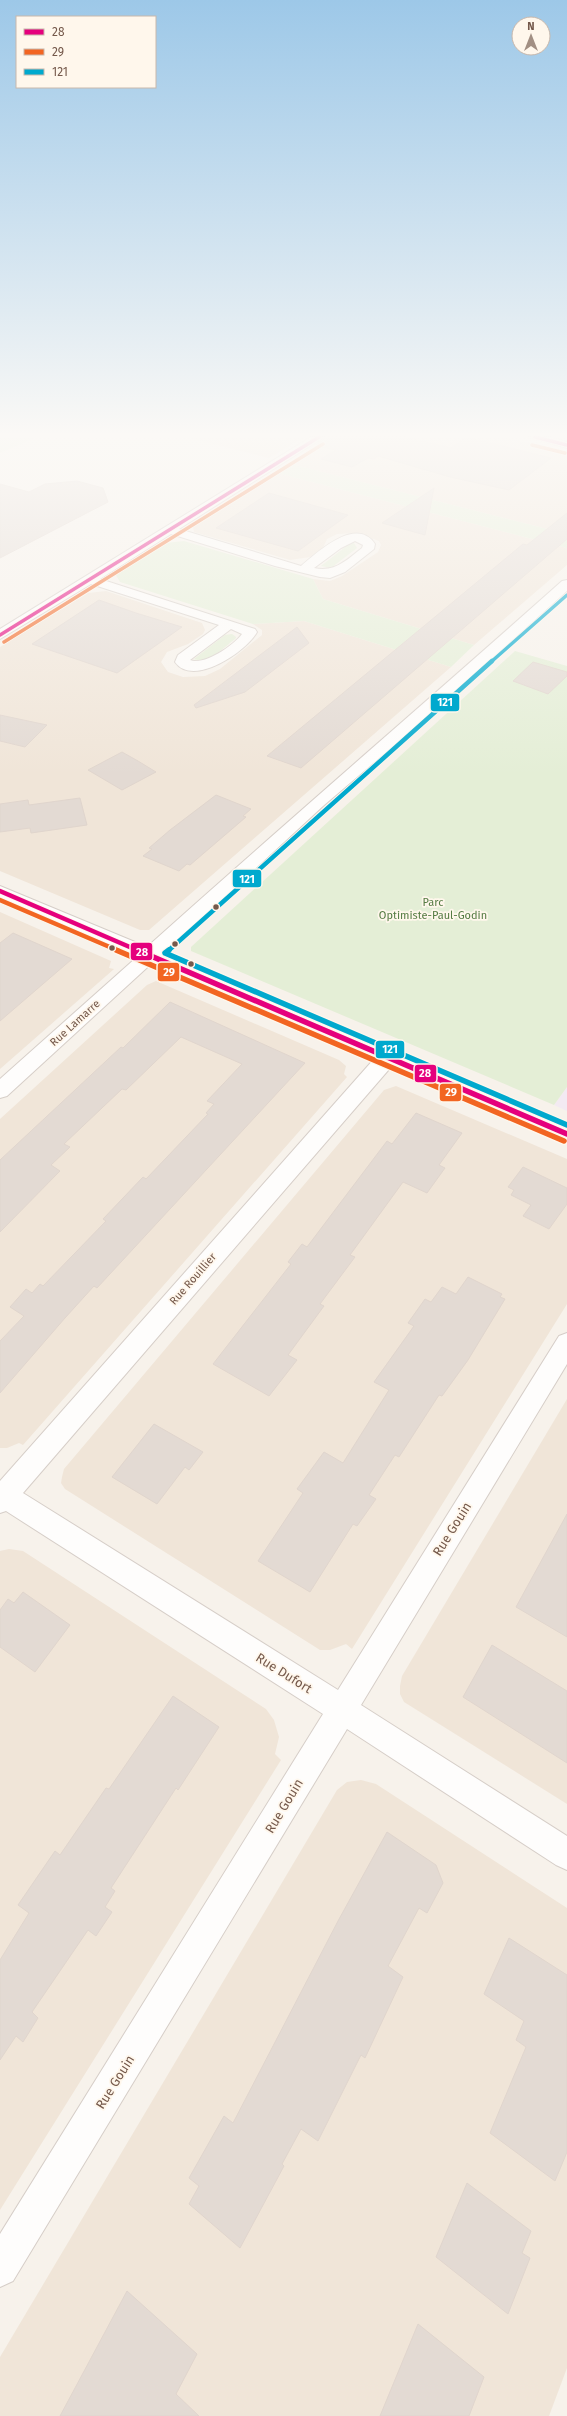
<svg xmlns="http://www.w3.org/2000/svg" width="567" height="2416" viewBox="0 0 567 2416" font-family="'Fira Sans',sans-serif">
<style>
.residential{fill:#f0e5d8}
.education{fill:#f3eaf2}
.green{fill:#e4eed6}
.building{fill:#e3dad3;stroke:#e0d5cd}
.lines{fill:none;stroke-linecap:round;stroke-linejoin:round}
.minor-casing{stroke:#d6cec8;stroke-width:2}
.minor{fill:#fefdfc;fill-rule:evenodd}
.bus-1-far2-casing{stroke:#fff7ec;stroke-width:5}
.bus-1-far1-casing{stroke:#fff7ec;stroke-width:6}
.bus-1-casing{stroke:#fff7ec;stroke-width:8}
.bus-2-far2-casing{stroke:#fff7ec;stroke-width:5}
.bus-2-far1-casing{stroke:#fff7ec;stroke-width:6}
.bus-2-casing{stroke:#fff7ec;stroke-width:8}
.bus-3-far2-casing{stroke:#fff7ec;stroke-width:5}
.bus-3-far1-casing{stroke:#fff7ec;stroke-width:6}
.bus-3-casing{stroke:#fff7ec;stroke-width:8}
.bus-1-far2{stroke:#e5007d;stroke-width:3.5}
.bus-1-far1{stroke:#e5007d;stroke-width:4.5}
.bus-1{stroke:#e5007d;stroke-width:5.5}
.bus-2-far2{stroke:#f26522;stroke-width:3.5}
.bus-2-far1{stroke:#f26522;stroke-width:4.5}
.bus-2{stroke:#f26522;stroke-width:5.5}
.bus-3-far2{stroke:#00a9ce;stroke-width:3.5}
.bus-3-far1{stroke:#00a9ce;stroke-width:4.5}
.bus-3{stroke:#00a9ce;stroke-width:5.5}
.bus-dot{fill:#75594b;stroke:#fff7ec;stroke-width:1.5}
.labels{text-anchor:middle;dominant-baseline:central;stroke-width:3.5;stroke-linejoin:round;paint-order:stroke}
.park-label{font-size:11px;fill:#547b42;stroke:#fff7ec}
.street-label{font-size:11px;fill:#75594b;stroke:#fff7ec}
.near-street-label{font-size:13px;fill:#75594b;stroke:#fff7ec}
.line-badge{stroke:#fff7ec;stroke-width:1.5}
.badge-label{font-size:11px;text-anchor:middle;font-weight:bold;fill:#fff}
</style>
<rect width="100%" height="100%" fill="#f7f2eb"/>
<g class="residential">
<path d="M185 437H304L269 458Z"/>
<path d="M335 437H505L567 452V534L291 464Z"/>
<path d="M277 473 567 548V565L474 645 323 599 313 579 330 581 342 576 378 552 381 545 379 541 357 533 337 534 327 539 323 548 310 557 290 560 194 532 193 527 196 523Z"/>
<path d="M106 591 202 623 205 630 203 634 188 644 167 652 161 662 168 672 183 677 205 676 220 669 262 635V630L253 624 304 621 451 667 149 930H140L0 871V647L88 593Z"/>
<path d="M0 912 111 961 109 968 114 969 0 1069Z"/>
<path d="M156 981 339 1060 346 1066 344 1074 347 1077 23 1445 19 1443 7 1448H0V1119L147 985Z"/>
<path d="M396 1086 567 1159V1304L352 1649 346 1644 330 1650H320L65 1489 61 1483 62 1477 64 1469 384 1090Z"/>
<path d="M567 1399V1804L404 1702 400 1694V1686L402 1676Z"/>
<path d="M9 1549 23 1551 266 1709 274 1720 279 1737 275 1754 281 1760 0 2210V1551Z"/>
<path d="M361 1780 376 1784 567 1908V2368L549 2416H0V2357L337 1790 347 1782Z"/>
</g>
<path class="education" d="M567 1087V1111L554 1105Z"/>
<g class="green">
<path d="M0 437H37L0 453Z"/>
<path d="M291 464 567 534V548L277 473Z"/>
<path d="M184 541 313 579 323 599 474 645 451 667 304 621 253 624 120 582 116 575 166 543Z"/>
<path d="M354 543 357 548 331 568 321 566 349 544Z"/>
<path d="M232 634 236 637V638C226 646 207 665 194 659L225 635Z"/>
<path d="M515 651 567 666V1087L554 1105 191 951V947Z"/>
</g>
<g class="building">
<path d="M325 437H405L451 448 466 437 551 458 509 490 450 477 378 456 374 459 368 458 352 467 321 459 336 450 318 446V442Z"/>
<path d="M77 481 103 488 108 502 0 558V484L29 492 45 484Z"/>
<path d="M434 488 425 535 382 523Z"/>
<path d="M269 493 348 515 298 551 216 528Z"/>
<path d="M567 513V539L301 768 267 756 523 544 527 545Z"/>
<path d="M99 600 136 613 182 627 117 673 32 644Z"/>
<path d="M297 627 309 643 245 692 196 708 194 705Z"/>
<path d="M533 662 567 672V676L548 694 513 681Z"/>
<path d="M0 715 47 725 25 747 0 741Z"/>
<path d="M122 752 138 761 156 772 122 790 88 770Z"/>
<path d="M216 795 251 809 243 816 246 817 190 865 187 864 179 871 143 856 152 849 149 848 170 830Z"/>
<path d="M80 798 87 825 31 833 30 828 0 832V804L28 800 29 805Z"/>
<path d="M13 933 72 959 0 1021V943Z"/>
<path d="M170 1002 305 1063 97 1288 94 1286 65 1318 0 1393V1341L24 1316 10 1307 26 1289 32 1293 40 1284 43 1286 106 1221 103 1219 143 1177 146 1179 208 1114 206 1113 214 1104 207 1101 242 1064 181 1037 126 1090 122 1089 64 1144 70 1147 51 1165 60 1171 0 1232V1160L121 1047 123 1048Z"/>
<path d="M416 1113 462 1133 439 1165 445 1168 427 1193 403 1182 350 1255 355 1257 320 1304 324 1306 288 1355 297 1360 269 1396 213 1364 291 1264 288 1262 302 1244 307 1247 387 1141 392 1144Z"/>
<path d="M523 1167 567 1188V1204L549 1229 523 1216 531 1205 511 1195 514 1190 508 1187Z"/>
<path d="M468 1277 502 1294 500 1297 505 1299 468 1360 442 1396 439 1395 399 1457 395 1455 369 1495 376 1499 357 1526 353 1524 310 1592 258 1561 303 1493 297 1489 324 1452 343 1463 389 1390 374 1382 414 1326 408 1323 425 1299 431 1302 442 1287 456 1294Z"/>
<path d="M154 1424 203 1452 189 1470 185 1467 157 1504 112 1477Z"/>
<path d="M567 1514V1637L516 1607Z"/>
<path d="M23 1592 70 1625 35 1672 0 1647V1610L8 1599 14 1603Z"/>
<path d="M492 1645 567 1691V1763L463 1697Z"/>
<path d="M173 1696 219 1727 178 1790 176 1788 111 1888 115 1891 105 1907 112 1912 96 1936 88 1930 32 2012 38 2018 23 2042 16 2036 0 2060V1960L29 1913 18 1905 55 1851 60 1855 106 1788 109 1789Z"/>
<path d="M387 1832 436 1865 443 1883 427 1913 419 1908 388 1966 403 1977 365 2058 361 2055 318 2141 301 2129 282 2164 284 2166 240 2248 189 2204 199 2186 189 2178 224 2116 233 2123 338 1921Z"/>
<path d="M509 1938 567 1975V2152L555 2181 490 2133 526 2047 516 2040 524 2021 484 1994Z"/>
<path d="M467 2183 531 2231 522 2253 530 2258 508 2314 436 2257Z"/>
<path d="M127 2291 197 2354 176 2394 199 2416H60Z"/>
<path d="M418 2324 484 2377 469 2416H380Z"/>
</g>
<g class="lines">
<g class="minor-casing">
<g id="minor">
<path d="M311 437H324L179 529 301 566C318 552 356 516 375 544L374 549 345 572 330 578 320 577 275 566 171 534 100 579 255 629 257 632C247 651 193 688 175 662L178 655 219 625 91 584 0 639V629ZM355 541 363 545 362 548C347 560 334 573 314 568L341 548ZM231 629 242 634C234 645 204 666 190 660Z"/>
<path d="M529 437H549L567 442V448Z"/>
<path d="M567 580V591L411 731 323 806 163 954 567 1125V1142L391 1067 23 1493 338 1690 559 1336 567 1333V1364L361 1705 567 1836V1870L556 1865 347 1729 13 2281 0 2287V2234L323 1714 6 1511 0 1513V1481L374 1059 152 963 7 1096 0 1098V1079L137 957 0 898V886L147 947C284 824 424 704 562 581Z"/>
</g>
</g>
<use href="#minor" class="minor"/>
<g class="bus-1-far2-casing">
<g id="bus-1-far2">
<path d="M535 437 567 445"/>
<path d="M0 635 319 437"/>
</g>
</g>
<g class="bus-1-far1-casing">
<path id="bus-1-far1" d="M0 891 139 951"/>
</g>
<g class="bus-1-casing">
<path id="bus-1" d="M137 950 567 1134"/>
</g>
<g class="bus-2-far2-casing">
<g id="bus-2-far2">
<path d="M532 445 565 453"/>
<path d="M4 642 323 444"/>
</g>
</g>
<g class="bus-2-far1-casing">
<path id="bus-2-far1" d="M0 900 119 951"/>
</g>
<g class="bus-2-casing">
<path id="bus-2" d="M116 950 564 1141"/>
</g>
<g class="bus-3-far2-casing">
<path id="bus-3-far2" d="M491 662 567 595"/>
</g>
<g class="bus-3-far1-casing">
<path id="bus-3-far1" d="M168 951 492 661"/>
</g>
<g class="bus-3-casing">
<path id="bus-3" d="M169 950 165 953 567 1125"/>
</g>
<use href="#bus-1-far2" class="bus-1-far2"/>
<use href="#bus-1-far1" class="bus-1-far1"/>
<use href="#bus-1" class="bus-1"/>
<use href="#bus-2-far2" class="bus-2-far2"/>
<use href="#bus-2-far1" class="bus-2-far1"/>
<use href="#bus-2" class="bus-2"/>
<use href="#bus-3-far2" class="bus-3-far2"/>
<use href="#bus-3-far1" class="bus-3-far1"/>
<use href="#bus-3" class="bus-3"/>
</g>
<linearGradient id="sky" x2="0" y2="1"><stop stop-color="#9dc8e8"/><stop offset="0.56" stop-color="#fbf9f6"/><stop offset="1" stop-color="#fbf9f6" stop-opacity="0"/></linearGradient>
<rect width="567" height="776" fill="url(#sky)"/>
<g class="bus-dot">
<circle cx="216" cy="907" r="3.5"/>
<circle cx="175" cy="944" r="3.5"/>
<circle cx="112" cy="948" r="3.5"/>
<circle cx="191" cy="964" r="3.5"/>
</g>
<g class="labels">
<g class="park-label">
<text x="433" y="902">Parc<tspan x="433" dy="13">Optimiste-Paul-Godin</tspan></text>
</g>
<g class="street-label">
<text transform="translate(75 1023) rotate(-42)">Rue Lamarre</text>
<text transform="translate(193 1279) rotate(-49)">Rue Rouillier</text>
</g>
<g class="near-street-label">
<text transform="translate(452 1529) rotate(-58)">Rue Gouin</text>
<text transform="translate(284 1673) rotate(32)">Rue Dufort</text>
<text transform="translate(284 1806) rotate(-59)">Rue Gouin</text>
<text transform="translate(115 2082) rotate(-58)">Rue Gouin</text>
</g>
</g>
<g class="line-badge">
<rect x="430" y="693" width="30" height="19" rx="4" fill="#00a9ce"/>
<rect x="232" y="869" width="30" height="19" rx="4" fill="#00a9ce"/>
<rect x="130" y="942" width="23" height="19" rx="4" fill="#e5007d"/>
<rect x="157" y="962" width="23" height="20" rx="4" fill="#f26522"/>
<rect x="375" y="1040" width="30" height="19" rx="4" fill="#00a9ce"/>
<rect x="414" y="1064" width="23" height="19" rx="4" fill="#e5007d"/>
<rect x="439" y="1083" width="23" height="19" rx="4" fill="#f26522"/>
</g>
<g class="badge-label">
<text x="445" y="706">121</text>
<text x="247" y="883">121</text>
<text x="142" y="956">28</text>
<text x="169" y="976">29</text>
<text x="390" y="1053">121</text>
<text x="425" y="1077">28</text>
<text x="451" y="1096">29</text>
</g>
<rect x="16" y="16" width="140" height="72" fill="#fff7ec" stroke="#c8b8ac"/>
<rect x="24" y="29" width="20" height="6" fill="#e5007d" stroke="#c8b8ac"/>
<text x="52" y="36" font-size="12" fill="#75594b">28</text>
<rect x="24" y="49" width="20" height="6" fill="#f26522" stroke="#c8b8ac"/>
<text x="52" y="56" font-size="12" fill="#75594b">29</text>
<rect x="24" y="69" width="20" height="6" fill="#00a9ce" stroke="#c8b8ac"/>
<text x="52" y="76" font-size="12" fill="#75594b">121</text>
<g transform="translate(531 36)"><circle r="19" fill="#fff7ec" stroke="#c8b8ac"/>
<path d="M0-3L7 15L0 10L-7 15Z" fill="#a28f83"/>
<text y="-6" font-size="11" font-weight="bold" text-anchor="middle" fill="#75594b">N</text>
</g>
</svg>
